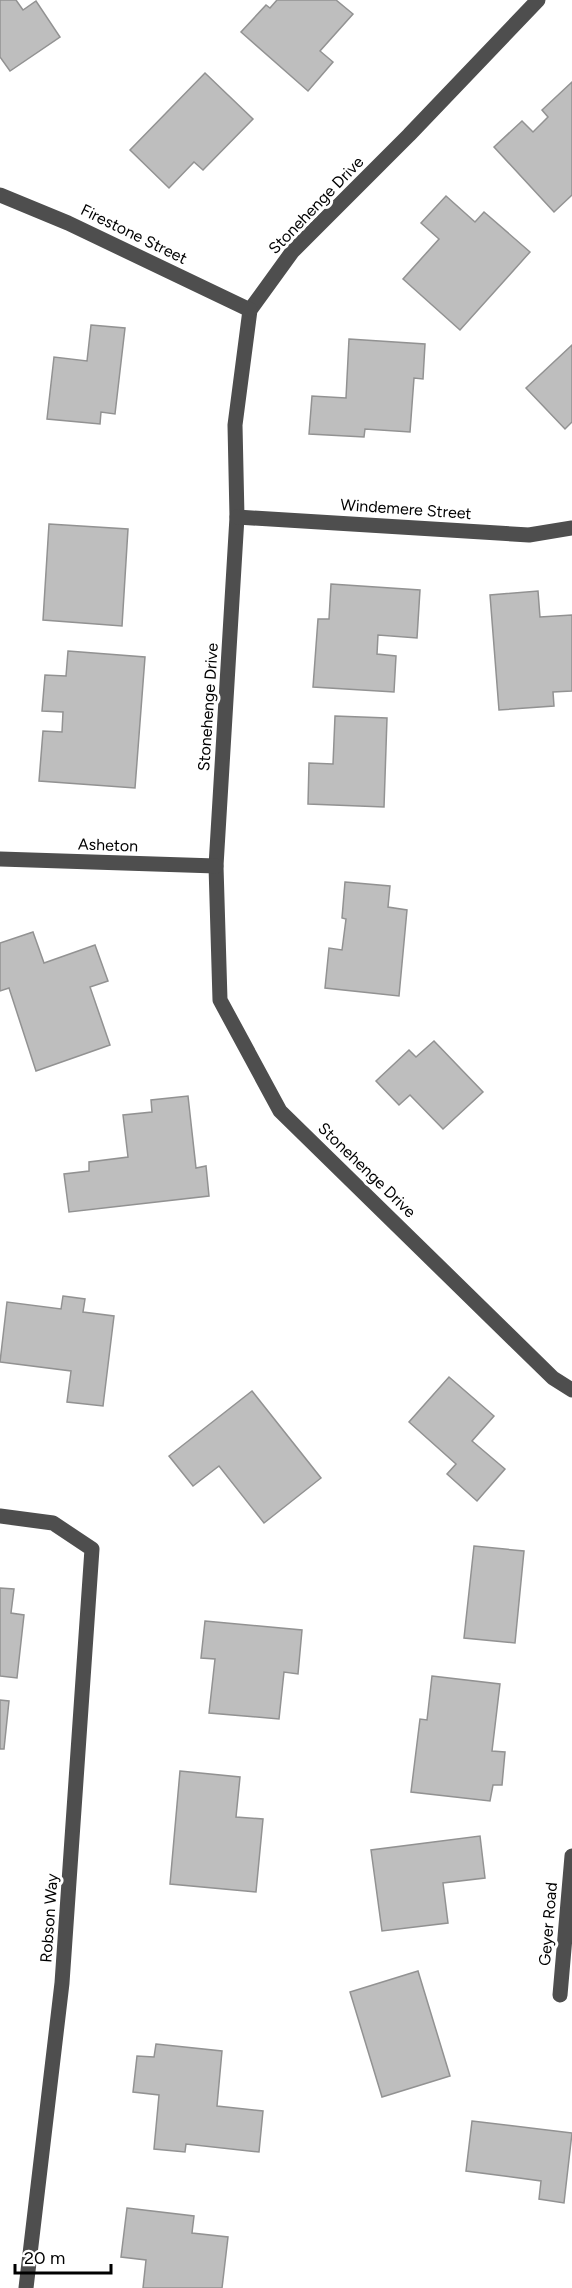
<svg xmlns="http://www.w3.org/2000/svg" width="572" height="2288" viewBox="0 0 572 2288" font-family="Figtree,sans-serif">
<style>
.building{fill:#bebebe;stroke:#929292;stroke-width:1.5}
.lines{fill:none;stroke-linecap:round;stroke-linejoin:round}
.minor{stroke:#4e4e4e;stroke-width:15}
.labels{text-anchor:middle;dominant-baseline:central;stroke-width:6;stroke-linejoin:round;paint-order:stroke}
.street-label{font-size:16px;fill:#000;stroke:#fff}
</style>
<rect width="100%" height="100%" fill="#fff"/>
<g class="building">
<path d="M0 0H16L23 10 36 1 60 37 10 71 0 57Z"/>
<path d="M277 0H336L353 14 320 51 333 62 308 91 241 32 266 5 270 8Z"/>
<path d="M205 73 253 119 203 170 194 162 169 188 130 150Z"/>
<path d="M572 82V195L554 212 494 147 522 121 533 132 548 117 542 110Z"/>
<path d="M446 196 475 222 484 212 530 252 460 330 403 279 439 239 421 223Z"/>
<path d="M91 325 125 328 115 414 101 412 100 424 47 419 54 357 87 361Z"/>
<path d="M349 339 425 344 423 379 414 378 410 432 365 429 364 437 309 434 312 396 346 398Z"/>
<path d="M572 345V422L565 429 526 388Z"/>
<path d="M49 524 128 529 122 626 43 620Z"/>
<path d="M331 584 420 590 417 638 378 635 377 654 396 656 394 692 313 687 318 619H329Z"/>
<path d="M538 591 540 617 572 615V691L553 692 554 706 499 710 490 595Z"/>
<path d="M68 651 145 657 135 788 39 781 43 731 62 732 63 712 42 711 45 675 66 676Z"/>
<path d="M335 716 387 718 384 807 308 804 309 763 333 764Z"/>
<path d="M345 882 390 886 388 907 407 910 399 996 325 988 329 948 342 950 346 919 342 918Z"/>
<path d="M33 932 44 963 95 945 108 981 90 987 110 1045 36 1071 9 988 0 991V943Z"/>
<path d="M434 1041 483 1092 443 1129 410 1095 399 1105 376 1081 409 1050 416 1057Z"/>
<path d="M188 1096 196 1168 206 1166 209 1196 69 1212 64 1174 89 1171V1162L128 1157 123 1115 152 1112 151 1100Z"/>
<path d="M63 1296 85 1299 83 1312 114 1316 103 1406 67 1402 71 1371 0 1362 7 1302 61 1309Z"/>
<path d="M449 1377 494 1416 472 1441 505 1469 477 1501 447 1474 456 1464 409 1422Z"/>
<path d="M252 1391 321 1478 264 1523 219 1466 193 1486 169 1456Z"/>
<path d="M474 1546 524 1551 515 1643 464 1638Z"/>
<path d="M0 1588 14 1589 11 1613 24 1615 17 1678 0 1676Z"/>
<path d="M205 1621 302 1630 298 1674 284 1672 279 1719 209 1713 215 1659 201 1658Z"/>
<path d="M432 1676 500 1684 492 1751 505 1752 502 1785H493L490 1801 411 1792 420 1719 427 1720Z"/>
<path d="M0 1700 9 1701 4 1749H0Z"/>
<path d="M180 1771 240 1777 236 1817 263 1819 256 1892 170 1884Z"/>
<path d="M480 1836 485 1878 443 1883 448 1923 382 1931 371 1850Z"/>
<path d="M418 1971 450 2076 382 2097 350 1992Z"/>
<path d="M156 2044 222 2051 217 2106 263 2111 259 2152 186 2144 185 2152 154 2149 159 2095 133 2092 137 2056 154 2057Z"/>
<path d="M472 2121 572 2133 564 2203 539 2199 541 2181 466 2171Z"/>
<path d="M127 2208 194 2216 192 2233 228 2237 222 2288H143L146 2260 121 2257Z"/>
</g>
<g class="lines">
<g class="minor">
<path d="M538 0 409 135 292 252 250 310 235 425 237 517 216 866 220 1000 280 1111 553 1378 572 1390"/>
<path d="M0 195 68 223 250 310"/>
<path d="M237 517 529 535 572 528"/>
<path d="M0 859 216 866"/>
<path d="M0 1516 53 1523 92 1549 62 1983 26 2288"/>
<path d="M560 1995 572 1856"/>
</g>
</g>
<g class="labels">
<g class="street-label">
<text transform="translate(316 205) rotate(-46)">Stonehenge Drive</text>
<text transform="translate(134 234) rotate(26)">Firestone Street</text>
<text transform="translate(406 509) rotate(4)">Windemere Street</text>
<text transform="translate(208 707) rotate(-86)">Stonehenge Drive</text>
<text transform="translate(108 845) rotate(2)">Asheton</text>
<text transform="translate(367 1170) rotate(44)">Stonehenge Drive</text>
<text transform="translate(49 1918) rotate(-86)">Robson Way</text>
<text transform="translate(548 1924) rotate(-85)">Geyer Road</text>
</g>
</g>
<path d="M15 2264v9h96v-9" fill="none" stroke="#000000" stroke-width="3"/>
<text x="24" y="2264" font-size="18" fill="#000000" stroke="#ffffff" stroke-width="4.5" paint-order="stroke">20 m</text>
</svg>
